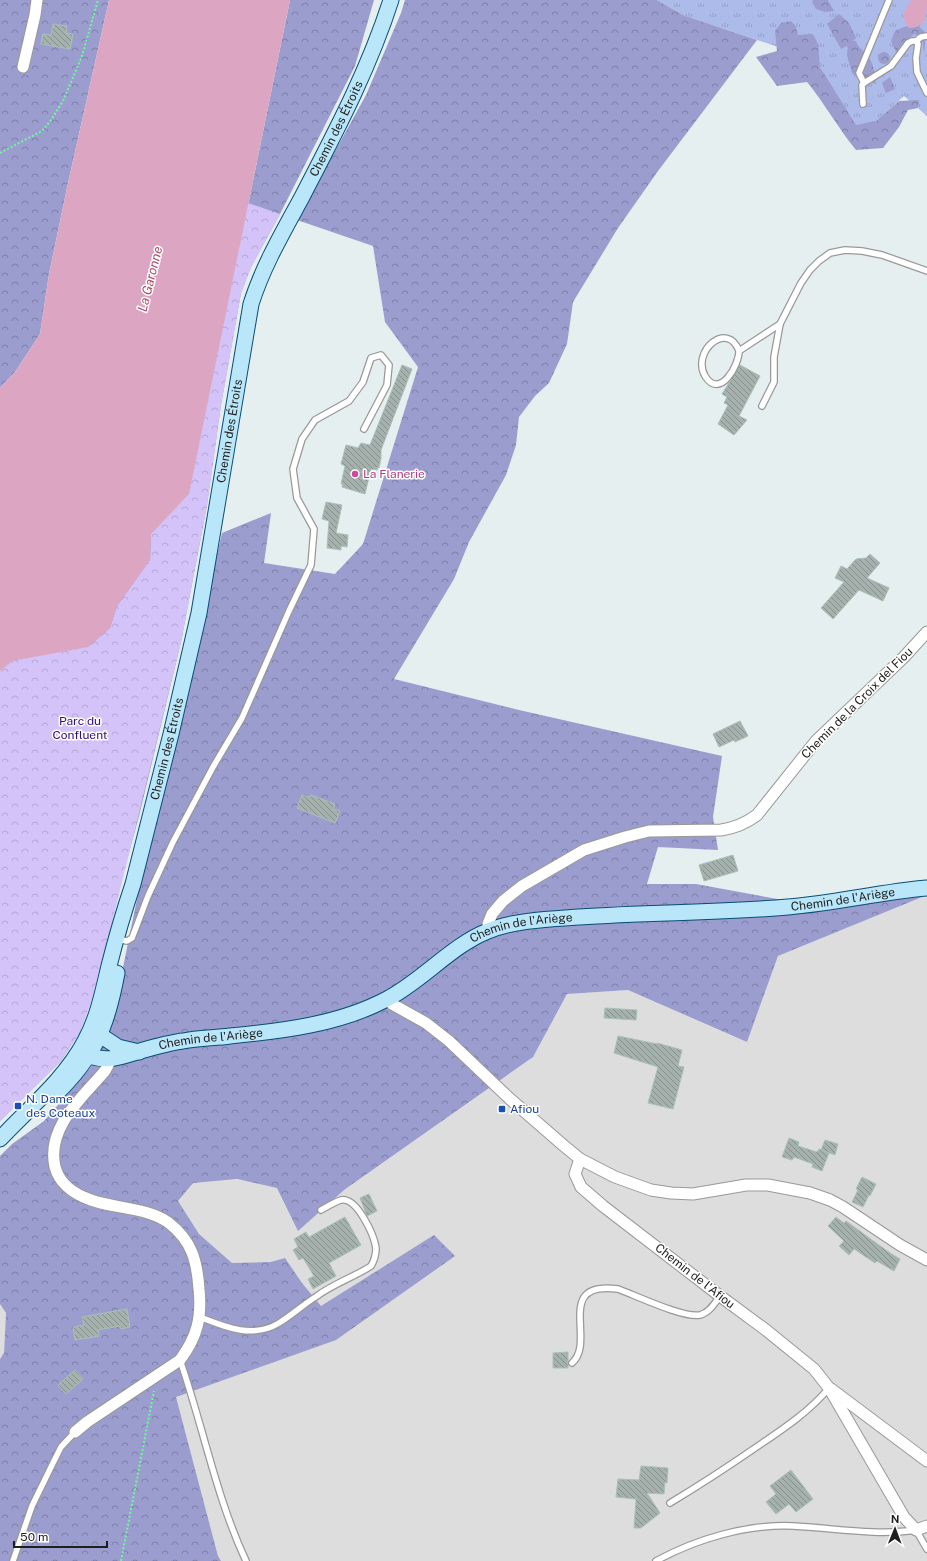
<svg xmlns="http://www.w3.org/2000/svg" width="927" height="1561" viewBox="0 0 927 1561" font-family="'Public Sans',sans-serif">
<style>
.residential{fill:#dcdddc}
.grass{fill:url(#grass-tufts)}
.forest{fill:url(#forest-crowns)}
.park{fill:url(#park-crowns)}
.water{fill:#dca6c3}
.building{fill:url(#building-back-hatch);stroke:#a8c1b9}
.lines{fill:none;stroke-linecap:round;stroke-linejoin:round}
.lane-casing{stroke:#999;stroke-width:8}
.street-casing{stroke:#999;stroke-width:13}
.secondary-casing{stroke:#074e75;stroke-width:17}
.path{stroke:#6ef89e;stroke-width:2;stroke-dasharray:2 2;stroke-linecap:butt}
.lane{stroke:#fff;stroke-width:5.5}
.street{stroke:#fff;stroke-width:11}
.secondary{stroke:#bae6f9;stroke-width:15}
.hotel-dot{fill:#d1479c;stroke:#fff;stroke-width:1.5}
.transit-dot{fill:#1a4fb4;stroke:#fff;stroke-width:1.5}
.labels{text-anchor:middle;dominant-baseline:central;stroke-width:3;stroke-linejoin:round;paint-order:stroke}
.street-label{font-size:12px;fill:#1f1f1f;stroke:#fff}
.hotel-label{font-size:12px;fill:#b23c85;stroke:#fff;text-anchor:start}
.park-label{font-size:12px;fill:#320d7c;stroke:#fff}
.transit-label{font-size:12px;fill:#164399;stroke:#fff;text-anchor:start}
.water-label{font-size:13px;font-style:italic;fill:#ad4c65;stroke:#fff}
</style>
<defs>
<pattern id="grass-tufts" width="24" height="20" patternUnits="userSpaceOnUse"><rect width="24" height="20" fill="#acbbe9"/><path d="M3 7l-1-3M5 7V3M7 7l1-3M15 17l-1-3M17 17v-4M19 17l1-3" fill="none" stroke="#94a0c7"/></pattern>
<pattern id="forest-crowns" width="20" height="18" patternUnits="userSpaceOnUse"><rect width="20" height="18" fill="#9b9dce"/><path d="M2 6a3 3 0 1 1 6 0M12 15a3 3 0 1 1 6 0" fill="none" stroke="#7e7fa7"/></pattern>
<pattern id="park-crowns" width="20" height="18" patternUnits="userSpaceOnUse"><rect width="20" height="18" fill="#d4c3f9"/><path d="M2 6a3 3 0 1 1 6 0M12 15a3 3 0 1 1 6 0" fill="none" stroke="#b6a7d5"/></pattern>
<pattern id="building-back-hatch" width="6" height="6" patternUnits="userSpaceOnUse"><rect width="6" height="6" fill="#a5b1ad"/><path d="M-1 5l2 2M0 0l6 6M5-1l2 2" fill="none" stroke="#868f8c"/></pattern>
</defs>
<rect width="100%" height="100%" fill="#e5efef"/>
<g class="residential">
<path d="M927 895V1561H221L218 1556 176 1397 169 1183 227 1179 344 1190 533 1057 567 994 628 990 747 1042 778 956Z"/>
<path d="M0 1304 6 1313 4 1353 0 1359Z"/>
</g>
<path class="grass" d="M657 0H927V116L904 96 872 125 851 126 841 110 817 60 683 15Z"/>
<g class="forest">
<path d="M0 0H109L68 183 49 274 40 334 15 372 0 388Z"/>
<path d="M290 0H374L355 66 280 214 251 267 241 293 221 405 207 505 181 642 139 816 80 1032 61 1061 0 1121V671L12 661 88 647 151 534 189 494Z"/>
<path d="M405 0H657L683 15 757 40 658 171 618 228 573 302 567 344 549 383 535 396 519 417 516 445 506 475 469 542 454 579 394 679 519 710 722 756 713 817 718 850 658 847 647 884H696L783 900 927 895 778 956 747 1042 628 990 567 994 533 1057 344 1190 298 1231 277 1188 237 1179 193 1183 178 1201 199 1234 232 1263 271 1262 285 1258 302 1283 321 1306 434 1235 455 1256 336 1340 176 1397 218 1556 221 1561H0V1359L4 1353 6 1313 0 1304V1156L12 1144 44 1121 91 1067 111 1026 136 904 222 533 271 513 264 563 335 574 363 544 418 367 385 322 373 246 297 220 366 95 401 13Z"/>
<path d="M813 0H828L834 11 825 12 816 9 812 2Z"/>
<path d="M839 14 849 23 856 38 853 41H856C859 50 863 49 868 56 874 65 875 74 876 84L859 78 852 73 847 55 848 45 841 49 827 24Z"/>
<path d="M791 21 796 27 798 35 813 34 818 44 820 67 856 125 876 121 899 101 919 100 918 108 908 110 899 127 883 148 856 150C838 128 825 104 807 82L777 86 756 57 777 51 775 31 781 23Z"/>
<path d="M916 24 924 31 925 44 924 54 922 37 914 34 907 41 897 54 891 41 895 31 904 27Z"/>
<circle cx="884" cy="58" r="6"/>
<path d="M890 77 895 89 886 93 882 83Z"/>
</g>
<path class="park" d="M248 203 280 214 251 267 241 293 221 405 207 505 181 642 95 992 80 1032 61 1061 0 1121V671L12 661 88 647 110 628 117 606 150 560 151 534 189 494Z"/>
<g class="water">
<path d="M109 0H290L189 494 151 534 150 560 117 606 110 628 88 647 12 661 0 671V388L15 372 40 334 49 274 68 183Z"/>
<path d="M911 0H927C927 17 927 27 909 28 900 15 904 14 911 0Z"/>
</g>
<g class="building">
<path d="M53 24 67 26 66 33 73 34 70 49 41 44 43 34 51 35Z"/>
<path d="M402 365 412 369 381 450V458L379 468 378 467 377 470 371 469 365 494 342 487 343 484H341L345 466 341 464 346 445 358 448 361 443 370 445Z"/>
<path d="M740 365 760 376 739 416 747 420 734 435 718 424 728 405 724 403 727 397 722 394Z"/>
<path d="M326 502 342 505 336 533 348 535 347 547 341 546V550L327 548 329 521 322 519Z"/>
<path d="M870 554 880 563 867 578 889 588 883 601 859 590 833 619 821 608 844 582 835 578 841 566 847 569 856 559 866 558Z"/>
<path d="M740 721 748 736 735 742 734 740 719 747 713 734Z"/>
<path d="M302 795 310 797 311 795 335 804 333 809 340 811 335 823 297 808Z"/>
<path d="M733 855 738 871 704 881 699 865Z"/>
<path d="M605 1008 637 1010 636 1020 604 1018Z"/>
<path d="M618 1036 657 1044V1043L682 1050 678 1066 684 1067 673 1109 648 1103 658 1067 614 1053Z"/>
<path d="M789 1138 799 1142 798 1146 817 1152 819 1149 829 1153 822 1171 812 1167 813 1164 794 1157 792 1160 782 1157Z"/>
<path d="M825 1140 838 1144 835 1155 821 1150Z"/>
<path d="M862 1177 876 1184 870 1196 869 1195 863 1207 852 1202 858 1190 856 1189Z"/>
<path d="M369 1194 377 1211 367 1216 360 1198Z"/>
<path d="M345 1217 361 1245 329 1263 336 1276 313 1289 308 1279 314 1276 303 1258 299 1260 293 1250 298 1247 294 1239 306 1232 309 1237Z"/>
<path d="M836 1217 844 1223 846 1221 890 1253 900 1259 894 1271 877 1261 875 1263 854 1249 849 1255 839 1246 844 1241 828 1226Z"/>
<path d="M127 1309 130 1327 121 1329 120 1326 98 1330 99 1336 75 1340 73 1327 84 1325 82 1317Z"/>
<path d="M568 1352V1368H553V1353Z"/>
<path d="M75 1370 83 1379 66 1394 58 1385Z"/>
<path d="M641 1466 668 1468 667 1483 665 1482 664 1494 647 1493 660 1513 641 1528H634L636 1499 616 1497 618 1479 639 1480Z"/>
<path d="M791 1470 813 1499 796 1512 789 1504 776 1514 766 1502 776 1494 770 1486Z"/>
</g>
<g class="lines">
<g class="lane-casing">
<g id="lane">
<path d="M889 0 859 73 864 83 891 66 908 43 912 41H916L918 44 916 58 917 72 927 93"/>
<path d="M916 41 921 37 927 36"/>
<path d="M863 104 862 85 864 83"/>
<path d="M739 351C728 320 691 351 705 376 720 400 739 365 739 351L780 324"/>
<path d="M762 406 774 382V357L780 324 801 283 810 270 819 261 830 253 845 250 862 251 882 255 927 271"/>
<path d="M117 939 127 941 132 938 148 896 173 842 213 767 242 718 289 611 311 565 314 529 297 498 293 469 302 439 315 420 349 401 363 382 371 358 381 355 389 365 387 385 364 429"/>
<path d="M200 1317C225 1327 253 1339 279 1323 292 1315 304 1304 317 1296 333 1284 354 1277 371 1266 374 1261 376 1254 376 1248 374 1235 357 1197 341 1200 334 1202 327 1207 321 1210"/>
<path d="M180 1360C203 1426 216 1497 246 1561"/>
<path d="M572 1363C597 1342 553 1280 618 1289 637 1296 683 1318 700 1315 709 1313 715 1303 720 1296"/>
<path d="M670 1503C700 1485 729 1466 758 1446 783 1429 809 1412 829 1388"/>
<path d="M13 1561 32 1506 53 1463 61 1447 75 1432"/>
<path d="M656 1561C696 1539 747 1524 793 1526 834 1528 875 1536 916 1530L927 1549"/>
</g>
</g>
<g class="street-casing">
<g id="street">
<path d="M23 67 35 15 37 0"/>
<path d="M489 930 488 924 492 914 503 901 522 886 584 850 625 837 649 831 721 830C735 828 745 824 757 815L816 741 904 657 927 632"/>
<path d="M387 999 392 1004 426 1023 449 1041 510 1099 563 1145 580 1159 615 1177 651 1190 671 1193 693 1194 746 1185H768L810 1193 830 1200 843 1207 900 1245 927 1260"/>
<path d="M580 1159 575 1174 581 1187 603 1206 720 1296 766 1330 814 1369 829 1388 904 1517 916 1530 927 1526"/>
<path d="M831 1389 927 1461"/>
<path d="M75 1432 87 1422 180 1360C197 1337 202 1318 199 1289 197 1261 192 1241 169 1223 147 1207 115 1209 91 1200 74 1194 60 1185 55 1167 47 1132 75 1104 96 1081 99 1077 104 1073 106 1069 110 1062 109 1060 116 1054"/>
</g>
</g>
<g class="secondary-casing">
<g id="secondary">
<path d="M91 1037 100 1035 118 1047 139 1052"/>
<path id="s1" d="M86 1040V1050L89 1056C108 1062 122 1057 140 1051 154 1047 168 1043 183 1041 198 1038 215 1038 230 1036 283 1031 340 1024 387 999 422 981 452 945 488 931 515 920 550 919 579 917 649 912 719 913 788 907 835 903 881 892 927 888"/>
<path d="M55 1095C95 1056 107 1027 117 973"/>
<path id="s2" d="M0 1139C29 1108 65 1079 85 1041 98 1017 103 991 109 966 116 938 124 911 133 884L171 734 199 613 251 304C263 266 283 232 302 197 335 133 369 69 391 0"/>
</g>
</g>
<g class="path">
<path d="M0 153 42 131 51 120 63 101 82 56 98 0"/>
<path d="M121 1561 154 1391"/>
</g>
<use href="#lane" class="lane"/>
<use href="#street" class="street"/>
<use href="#secondary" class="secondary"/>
</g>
<circle class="hotel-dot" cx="355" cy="474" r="4"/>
<g class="transit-dot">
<rect x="14" y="1102" width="8" height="8" rx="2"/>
<rect x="498" y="1105" width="8" height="8" rx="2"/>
</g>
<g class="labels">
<g class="street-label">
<text stroke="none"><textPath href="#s2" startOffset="1082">Chemin des Étroits</textPath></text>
<text stroke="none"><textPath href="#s2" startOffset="758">Chemin des Étroits</textPath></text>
<text transform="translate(857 703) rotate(-45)">Chemin de la Croix del Fiou</text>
<text stroke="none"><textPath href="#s2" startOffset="434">Chemin des Étroits</textPath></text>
<text stroke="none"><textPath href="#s1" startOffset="802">Chemin de l'Ariège</textPath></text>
<text stroke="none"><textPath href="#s1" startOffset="478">Chemin de l'Ariège</textPath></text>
<text stroke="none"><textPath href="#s1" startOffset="141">Chemin de l'Ariège</textPath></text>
<text transform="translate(695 1276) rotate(38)">Chemin de l'Afiou</text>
</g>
<g class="hotel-label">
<text x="363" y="474">La Flanerie</text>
</g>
<g class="park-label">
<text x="80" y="721">Parc du<tspan x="80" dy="14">Confluent</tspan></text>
</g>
<g class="transit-label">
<text x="26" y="1099">N. Dame<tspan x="26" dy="14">des Coteaux</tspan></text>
<text x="510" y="1109">Afiou</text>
</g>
<g class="water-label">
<text transform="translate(150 279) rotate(-76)">La Garonne</text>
</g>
</g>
<g transform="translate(895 1529) rotate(1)" stroke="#ffffff" stroke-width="3" paint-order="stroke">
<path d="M0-3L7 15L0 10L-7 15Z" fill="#1f1f1f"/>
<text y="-6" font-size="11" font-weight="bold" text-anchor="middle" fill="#1f1f1f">N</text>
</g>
<path d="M14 1541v6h93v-6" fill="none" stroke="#1f1f1f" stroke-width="2"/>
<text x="20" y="1541" font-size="12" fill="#1f1f1f" stroke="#ffffff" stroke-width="3" paint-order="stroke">50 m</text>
</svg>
